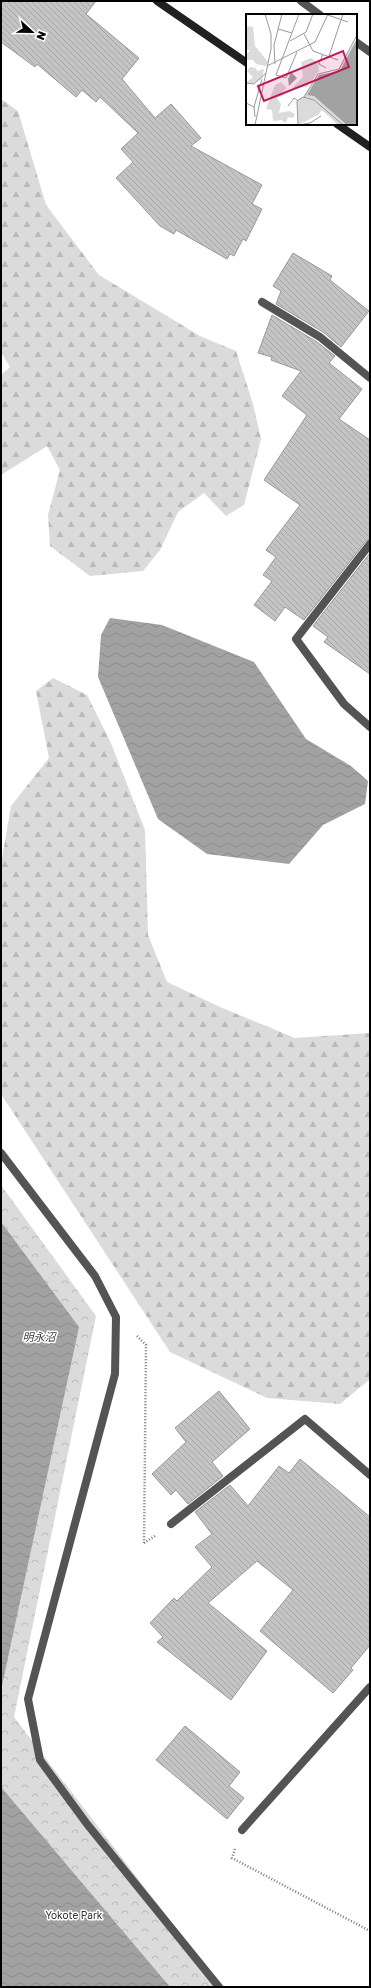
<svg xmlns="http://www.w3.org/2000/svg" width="371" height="1988" viewBox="0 0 371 1988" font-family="'Golos Text','Noto Sans JP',sans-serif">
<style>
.forest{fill:url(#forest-firs)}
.park{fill:url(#park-crowns)}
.water{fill:url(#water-waves)}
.building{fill:url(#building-back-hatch);stroke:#989898}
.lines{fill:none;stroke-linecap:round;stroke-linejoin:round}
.path{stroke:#767676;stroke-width:2.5;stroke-dasharray:1 2;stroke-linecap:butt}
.service{stroke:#545454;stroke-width:8}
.minor{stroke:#545454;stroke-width:8}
.secondary{stroke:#212121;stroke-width:8}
.labels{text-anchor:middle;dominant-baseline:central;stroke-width:3;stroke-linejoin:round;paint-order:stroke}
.park-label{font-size:10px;fill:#323232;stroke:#fff}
.water-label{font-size:11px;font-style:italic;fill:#434343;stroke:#fff}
.inset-road{fill:none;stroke:#999;stroke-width:1}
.view{fill:#c2185b;fill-opacity:0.15;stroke:#c2185b;stroke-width:2}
.inset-edge{fill:none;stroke:#000;stroke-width:2}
</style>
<defs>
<pattern id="forest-firs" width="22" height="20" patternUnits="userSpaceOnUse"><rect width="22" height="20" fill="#dbdbdb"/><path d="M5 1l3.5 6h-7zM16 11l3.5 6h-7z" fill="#bababa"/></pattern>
<pattern id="park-crowns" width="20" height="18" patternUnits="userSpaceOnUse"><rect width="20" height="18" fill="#dbdbdb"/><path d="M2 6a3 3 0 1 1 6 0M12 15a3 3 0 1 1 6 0" fill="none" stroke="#bababa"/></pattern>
<pattern id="water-waves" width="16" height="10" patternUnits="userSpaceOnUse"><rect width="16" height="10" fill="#a2a2a2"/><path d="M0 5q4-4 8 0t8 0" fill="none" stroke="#8a8a8a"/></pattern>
<pattern id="building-back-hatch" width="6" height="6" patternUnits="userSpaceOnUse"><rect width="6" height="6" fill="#c4c4c4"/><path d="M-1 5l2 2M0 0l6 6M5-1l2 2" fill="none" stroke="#a7a7a7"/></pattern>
</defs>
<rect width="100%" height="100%" fill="#fff"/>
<g class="forest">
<path d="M1 99 18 111 46 205 99 275 200 336 236 351 253 404 261 439 244 505 226 516 204 493 178 512 160 550 143 571 90 576 50 546 48 515 60 470 47 446 1 475V375L10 367 1 352Z"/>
<path d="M53 678 87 695 110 741 145 830 148 935 167 982 220 1007 295 1038 370 1033V1379L340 1404 267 1398 170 1352 1 1094V864L11 806 49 758 36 691Z"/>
</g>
<path class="park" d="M1 1185 96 1316 14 1717 221 1987H1Z"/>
<g class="water">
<path d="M110 618 162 625 254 662 306 739 351 766 368 781 365 804 323 825 289 864 207 854 158 819 98 677 101 635Z"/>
<path d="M1 1222 79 1327 1 1690Z"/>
<path d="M1 1787 170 1987H1Z"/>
</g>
<g class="building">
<path d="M1 1H96L86 14 139 58 122 79 155 118 171 104 201 138 191 146 262 185 252 204 262 209 246 241 243 239 234 256 230 254 227 259 176 230 174 234 160 226 116 178 133 162 121 149 138 133 100 97 96 102 82 90 76 97 37 64 35 67 1 42Z"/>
<path d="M293 253 332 276 330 280 369 311 341 347 323 332 276 304 281 291 273 286Z"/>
<path d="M272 315 317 342 335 356 329 363 362 389 339 419 370 440V539L366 541 304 620 285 607 275 621 254 605 272 581 263 575 276 557 266 550 300 505 264 480 307 415 282 396 301 371 271 360 272 357 258 353Z"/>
<path d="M370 553V674L324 642 328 637 313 626Z"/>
<path d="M219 1391 250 1429 212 1462 223 1476 188 1504 176 1490 171 1495 152 1474 186 1442 175 1428Z"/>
<path d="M300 1459 370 1517V1645L351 1668 353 1670 333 1693 260 1631 293 1590 257 1561 208 1603 267 1651 231 1700 157 1642 163 1637 150 1623 174 1598 177 1601 212 1567 195 1547 212 1534 195 1512 230 1485 248 1506 279 1466 289 1473Z"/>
<path d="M185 1726 240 1772 229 1786 244 1798 227 1819 156 1760Z"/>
</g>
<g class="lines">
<g class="path">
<path d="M137 1336 146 1345 144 1543"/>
<path d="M144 1543 155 1536"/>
<path d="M235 1849 232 1858 370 1931"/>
</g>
<g class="service">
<path d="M301 1 320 15"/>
<path d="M356 42 370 52"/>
</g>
<g class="minor">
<path d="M262 302 320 337 370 378"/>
<path d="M370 544 296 639 344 704 370 727"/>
<path d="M1 1153 95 1276 116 1317 115 1374 28 1699 40 1760 87 1824 219 1987"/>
<path d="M171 1524 305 1419 370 1475"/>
<path d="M242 1830 370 1687"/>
</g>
<g class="secondary">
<path d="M157 1 247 63"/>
<path d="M337 124 370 147"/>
</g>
</g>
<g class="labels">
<g class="park-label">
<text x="74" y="1915">Yokote Park</text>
</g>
<g class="water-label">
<text x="39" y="1336">明永沼</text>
</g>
</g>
<g transform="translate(246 14)">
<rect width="111" height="111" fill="#fff"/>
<path d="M3 12 7 13 9 32 22 48 20 52 10 50 7 46H0V40L4 37 0 35V14ZM65 44 72 49 73 57 61 73 46 74 57 63 55 48ZM4 53 10 54 11 57 18 55 16 64 8 69H0L7 63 1 57ZM35 68 41 74 36 78 38 81 31 84 35 90 33 99 43 97 49 100 47 104 42 103 40 109 35 106 27 107 26 96 20 95 29 71Z" fill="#dbdbdb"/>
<path d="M111 24V111H92L76 96 72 101 52 111 51 86 57 83 73 61 91 57Z" fill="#dbdbdb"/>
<path d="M111 25V111H101L68 82 61 81 73 61 94 57ZM45 58 51 64 43 72 42 65Z" fill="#a2a2a2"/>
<path class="inset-road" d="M79 0 102 8M32 15 46 19M58 20 67 37 92 46M44 27 60 18 67 0M51 38 40 64 30 61 53 0M77 40 73 50 80 54M83 42 97 0M29 50 28 31 36 0M21 52 69 28 82 0M0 69 8 70 20 59M58 83 72 60 93 55 111 21M0 89 8 93 9 103M42 92 48 84 51 86M8 93 16 65M9 111 25 35V20L19 0M52 111 51 87 57 83 68 86 97 111M53 111 64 109 75 102"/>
<path class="view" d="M97 37 103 53 18 87 12 72Z"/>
<rect width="111" height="111" class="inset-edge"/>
</g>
<rect width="371" height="1988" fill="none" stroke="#000000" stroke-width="4"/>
<g transform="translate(32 32) rotate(112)" stroke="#ffffff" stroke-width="3" paint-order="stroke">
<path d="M0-3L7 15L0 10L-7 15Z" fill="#000000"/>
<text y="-6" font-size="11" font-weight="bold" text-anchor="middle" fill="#000000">N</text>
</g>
</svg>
